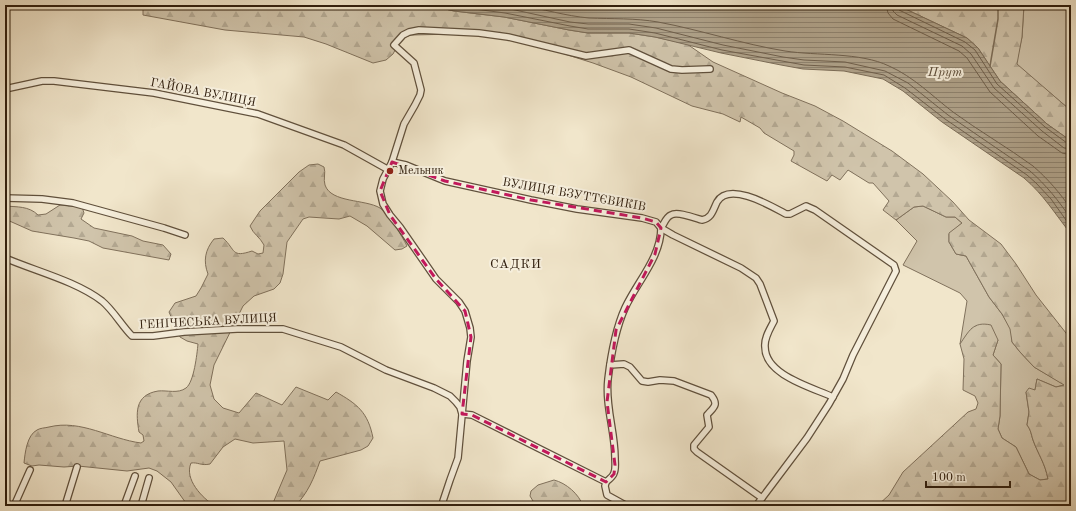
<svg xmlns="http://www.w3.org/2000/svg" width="1076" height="511" viewBox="0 0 1076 511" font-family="'Old Standard TT',serif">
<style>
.green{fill:#d0c4ab;stroke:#80715c}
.forest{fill:url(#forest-firs);stroke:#80715c}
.water{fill:url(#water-rules);stroke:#7c6d58}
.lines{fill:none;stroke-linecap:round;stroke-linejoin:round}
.shore{stroke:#70604c;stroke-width:1}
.stream{stroke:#7c6d58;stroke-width:1.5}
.street-casing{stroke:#60503c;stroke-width:8}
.street{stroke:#f6efdd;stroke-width:5.5}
.marked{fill:none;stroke:#c2185b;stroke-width:3;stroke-dasharray:8 5;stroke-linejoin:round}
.poi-dot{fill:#8f2418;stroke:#f6efdd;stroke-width:1.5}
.labels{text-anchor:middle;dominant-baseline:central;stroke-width:4;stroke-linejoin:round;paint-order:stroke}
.street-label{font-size:12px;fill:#301e0d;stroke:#f6efdd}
.poi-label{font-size:12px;fill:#301e0d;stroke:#f6efdd;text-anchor:start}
.water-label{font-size:13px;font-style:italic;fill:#5c4c39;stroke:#f6efdd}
.neighbourhood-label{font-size:13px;letter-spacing:1px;fill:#301e0d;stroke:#f6efdd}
</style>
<defs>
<pattern id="forest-firs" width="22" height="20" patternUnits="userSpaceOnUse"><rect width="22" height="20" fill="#d0c4ab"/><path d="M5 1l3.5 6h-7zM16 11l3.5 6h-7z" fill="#b3a892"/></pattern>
<pattern id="water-rules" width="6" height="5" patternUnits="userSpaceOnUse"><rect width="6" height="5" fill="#afa28a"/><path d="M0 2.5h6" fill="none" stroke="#8f836f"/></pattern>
</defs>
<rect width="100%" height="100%" fill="#f1e6cb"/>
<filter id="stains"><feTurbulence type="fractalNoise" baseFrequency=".005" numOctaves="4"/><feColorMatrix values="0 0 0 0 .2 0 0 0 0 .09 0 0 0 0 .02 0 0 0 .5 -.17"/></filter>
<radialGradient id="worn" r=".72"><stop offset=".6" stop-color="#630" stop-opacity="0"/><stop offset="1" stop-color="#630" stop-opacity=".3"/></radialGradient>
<g class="green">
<path d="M1024 5H1066L1071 8V107L1069 109 1016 64 1022 37Z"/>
<path d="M923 206 946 217H955L962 223 949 234V242L956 254 966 256 989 297 1002 314 1011 329 1012 342 1020 352 1034 367 1065 385 1056 387 1037 379 1035 390 1026 392 1029 412 1027 425C1031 430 1031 434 1033 440 1038 454 1045 463 1048 479L1040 480 1029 474 1016 447 1002 438 998 429 1000 416 1001 364 993 355 998 340 972 328 960 344 967 301 960 293 903 265 917 241 896 220 914 207Z"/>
</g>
<g class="forest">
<path d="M132 5H428L454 11 504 17 569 30 588 33H629L655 37 687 44 713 62 782 93 815 106 843 121 892 151 923 174 953 202 969 220 1001 244 1016 264 1036 295 1066 333 1071 341V506H877L889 495 903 472 968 412 976 409 978 403 975 396 963 390 964 359 960 344C969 331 973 321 991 325L998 340 993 355 1001 364 1000 416 998 429 1002 438 1016 447 1029 474 1040 480 1048 479C1045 463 1038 454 1033 440 1031 434 1031 430 1027 425L1029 412 1026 392 1029 388 1035 390 1037 379 1056 387 1064 385 1034 367 1020 352 1012 342 1010 329 1002 314 989 297 966 256 956 254 949 242V233L962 223 955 217H946L923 206 914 207 896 220 883 210 889 201 873 183H869L848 170 840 180 832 175 827 181 791 161 794 155V151L764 133 760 128 741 117 740 122 723 114 692 106 631 77 593 63 530 43 503 37 457 34 411 35 401 39 393 54 386 60 373 63 326 44 304 37 225 30 143 15V6Z"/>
<path d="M897 5H1024L1022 37 1017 64 1069 109 1071 107V141L1047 124 1000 81 978 48 967 38Z"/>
<path d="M318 164 324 167C326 173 323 179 325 185 331 203 365 199 380 208 389 214 402 236 407 246L402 249 395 250 367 226 350 216 339 219 309 217 303 219 287 242 283 274 280 283 274 289 254 296 243 306 214 365 210 385 214 399 223 408 239 413 256 393 282 405 296 387 328 400 336 392C357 404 368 412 373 438L368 446 361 450 320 461C314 478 308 493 295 506H274L273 503 287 470 284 441 253 443 235 439 223 447 210 464C201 466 198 462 191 463 184 479 202 498 215 506H188L171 482 157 471 149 468 127 471 78 466 64 467 39 465 32 466 24 463C25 453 27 435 37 430 40 428 45 428 49 427 81 419 110 439 141 443L144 441 143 435 139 432C136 414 134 395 158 391 167 390 178 394 186 388 194 382 197 354 198 344L187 341 180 337 169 312 175 303 196 296 201 288 208 274C203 261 205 250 214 239L223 238C236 250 231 258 252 251L258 254 263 253 264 245C260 237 253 234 250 226L260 211 299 172 309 165Z"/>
<path d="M60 205H71L82 207 84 213 81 219 94 228 132 236 143 241 163 245 171 254 169 260 103 248 89 241 74 238 32 231 5 219V206C17 207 29 206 38 215L46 214Z"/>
<path d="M554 480C566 483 579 494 583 506H536L530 496 531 491 538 485Z"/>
</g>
<path class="water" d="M428 5H897L967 38 978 48 1000 81 1047 124 1071 141V234C1055 214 1044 195 1024 178L942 122 903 91 883 79 844 71 803 69 781 65 721 53 655 37 629 33H588L569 30 504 17 454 11Z"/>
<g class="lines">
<g class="shore">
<path d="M444 5 505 13 570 26 588 29H629L655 33 722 50 782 61 804 65 845 67 884 75 905 88 945 119 1027 175 1036 183 1051 199 1071 227"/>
<path d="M478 5 506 8 570 22 588 24H629L656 28 723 45 783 57 804 60 845 62 885 71 908 83 948 115 1030 171C1046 185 1059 201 1071 219"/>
<path d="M520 5C543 9 566 16 589 18 612 19 635 18 658 22 701 30 742 44 785 51 817 56 860 52 889 66 914 77 932 96 953 112 979 131 1007 147 1033 166 1048 179 1060 193 1071 209"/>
<path d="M886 5 888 13 893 19 959 51 967 58 990 92 1038 136 1062 153 1071 155"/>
<path d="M892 5 893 11 897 15 962 46 971 54 994 88 1042 131 1064 148 1071 149"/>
<path d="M897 5 899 10 965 42 975 50 997 84 1045 127 1067 143 1071 144"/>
</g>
<path class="stream" d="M990 66 998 19V5"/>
<g class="street-casing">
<g id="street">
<path d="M5 89 42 81H54L154 93 258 114 344 145 387 169"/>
<path d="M392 162 404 124 415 105 420 95 421 90 414 63 394 45 403 35 409 32 419 30 479 33 508 37 586 56 629 50 671 69 682 70 710 69"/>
<path d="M5 198 42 199 73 203 164 228 185 235"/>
<path d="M661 228C664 224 666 217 671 215 677 211 695 218 702 220 712 218 713 210 717 202 729 181 771 206 786 214H790L806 206 815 210 894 265 896 271 853 355 843 379 829 404 807 438 756 506"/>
<path d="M5 258C35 271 76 281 102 301 113 310 122 326 132 336H153L184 332 237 329H283L341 347 386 370 434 388 450 396 456 402 460 407 462 414 472 415 606 482 605 486 607 495 627 506"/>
<path d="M610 365 624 364 630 367 642 381 648 382 660 380 674 381 711 395C719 405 714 407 707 415L709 427 694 445V449L697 452 762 498"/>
<path d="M606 482C609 479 613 477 614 473 616 469 615 462 615 458 615 431 605 406 608 379 611 354 615 330 625 308 637 282 661 257 661 228"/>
<path d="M14 506 30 470"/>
<path d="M65 506 77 467"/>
<path d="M124 506 135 476"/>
<path d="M141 506 149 478"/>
<path d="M182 506V505"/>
<path d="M443 506V501L450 480 458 458 467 361 471 337 470 328 465 311 459 302 436 279 400 227 390 215 383 204 380 191 383 179 392 162 406 165 445 181 531 200 577 209 642 218 656 222 661 228 673 235 741 268 756 278 760 284 774 321C770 329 764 338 765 347 765 375 811 387 833 397"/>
</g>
</g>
<use href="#street" class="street"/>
</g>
<path class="marked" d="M392 162 445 181 531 200 642 218 656 222 661 228 655 254 616 330 607 402 615 465 614 474 606 482 472 415 462 414 471 337 465 311 436 279 390 215 380 191Z"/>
<circle class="poi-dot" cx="390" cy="171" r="4"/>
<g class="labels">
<g class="street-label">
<text transform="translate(203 93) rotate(11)">ГАЙОВА ВУЛИЦЯ</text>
<text transform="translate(574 195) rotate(10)">ВУЛИЦЯ ВЗУТТЄВИКІВ</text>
<text transform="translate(208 322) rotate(-3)">ГЕНІЧЕСЬКА ВУЛИЦЯ</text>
</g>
<g class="poi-label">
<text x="398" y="171">Мельник</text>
</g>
<g class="water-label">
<text x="945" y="72">Прут</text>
</g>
<g class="neighbourhood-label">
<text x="516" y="264">САДКИ</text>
</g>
</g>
<rect width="1076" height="511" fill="none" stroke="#f1e6cb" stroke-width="20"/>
<rect x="6" y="6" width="1064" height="499" fill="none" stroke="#301e0d" stroke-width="2"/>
<rect x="10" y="10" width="1056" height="491" fill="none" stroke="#301e0d"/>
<path d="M926 481v6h84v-6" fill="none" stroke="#301e0d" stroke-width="2"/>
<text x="932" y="481" font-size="12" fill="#301e0d" stroke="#f6efdd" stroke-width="3" paint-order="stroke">100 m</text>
<rect width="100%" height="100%" filter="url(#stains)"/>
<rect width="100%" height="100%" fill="url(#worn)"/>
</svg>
